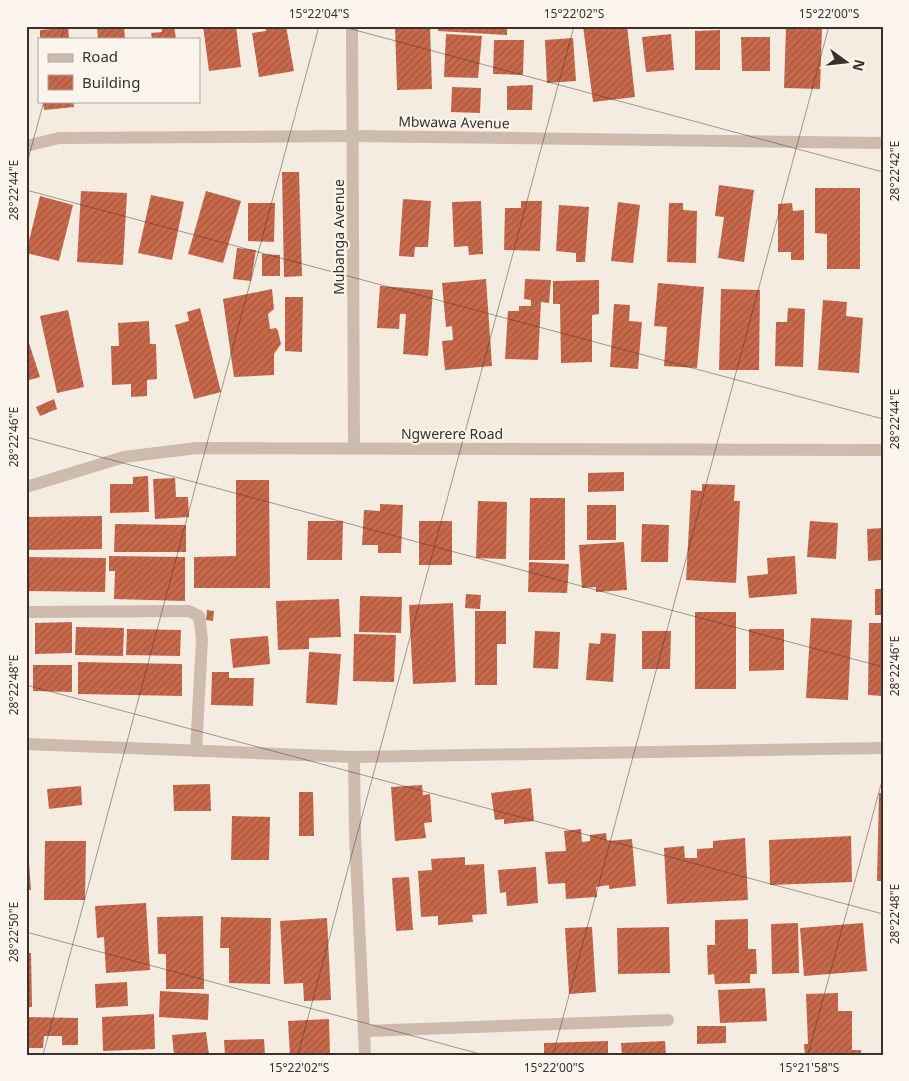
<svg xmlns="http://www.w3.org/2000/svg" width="909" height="1081" viewBox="0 0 909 1081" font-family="'Noto Sans',sans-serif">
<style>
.building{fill:url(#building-hatch)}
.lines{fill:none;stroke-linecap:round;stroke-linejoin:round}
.minor{stroke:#cdbbac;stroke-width:12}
.ticks{fill:none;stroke:#3b302b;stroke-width:1;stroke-opacity:0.45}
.labels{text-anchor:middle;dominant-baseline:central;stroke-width:4;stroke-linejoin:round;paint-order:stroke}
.street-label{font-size:14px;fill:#3b302b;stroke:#fbf5ee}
.neatline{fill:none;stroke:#3b302b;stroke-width:2}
.ticks-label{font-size:12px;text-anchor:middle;fill:#3b302b}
</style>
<defs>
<pattern id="building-hatch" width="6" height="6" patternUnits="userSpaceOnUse" patternTransform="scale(1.25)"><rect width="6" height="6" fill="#c8694b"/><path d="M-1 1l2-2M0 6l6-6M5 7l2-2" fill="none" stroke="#a4573f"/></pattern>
</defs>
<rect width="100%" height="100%" fill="#f4ebe1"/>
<g class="building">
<path d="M52 26H68L69 39H40V30L52 29Z"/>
<path d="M97 26H124L125 39H98Z"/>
<path d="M161 26H174L176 39H152L151 33 162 32Z"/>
<path d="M203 26H236L241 67 209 71Z"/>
<path d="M265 26H286L294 71 259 77 252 33 266 31Z"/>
<path d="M395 26H430L432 89 397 90Z"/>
<path d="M438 26H526V29L507 28V35L438 31Z"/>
<path d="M583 26H627L635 97 593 102Z"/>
<path d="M786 28 822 29 820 89 784 88Z"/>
<path d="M720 30V70H695V31Z"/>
<path d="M446 34 482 36 478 78 444 77Z"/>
<path d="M671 34 674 70 646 72 642 37Z"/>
<path d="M741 37H770V71H742Z"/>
<path d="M573 38 576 81 547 83 545 40Z"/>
<path d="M494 40H524L523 75 493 74Z"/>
<path d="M533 85 532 110H507V86Z"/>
<path d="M452 87 481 88 480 113 451 112Z"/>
<path d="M43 101H73L74 107 44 110Z"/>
<path d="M282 172H299L302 276 284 277Z"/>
<path d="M719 185 754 190 744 262 718 258 724 217 715 216Z"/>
<path d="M815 188H860V269H827V234L815 233Z"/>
<path d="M81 191 127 193 123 265 77 262Z"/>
<path d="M206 191 241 201 223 263 188 254Z"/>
<path d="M151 195 184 202 172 260 138 253Z"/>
<path d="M40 196 73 205 59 261 26 253Z"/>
<path d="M403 199 431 201 428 247H415L414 257 399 256Z"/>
<path d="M481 201 483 254 469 255 468 246 454 247 452 202Z"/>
<path d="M521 201H542L540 251 504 250 505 208H521Z"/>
<path d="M618 202 640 205 633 263 611 261Z"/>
<path d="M248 203H275L274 242 248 241Z"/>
<path d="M669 203H683V210L697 211 696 263 667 262Z"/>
<path d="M792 203 793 211 804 210V260H791V252H778V204Z"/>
<path d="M559 205 589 207 585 262H576V253L556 251Z"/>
<path d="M237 248 256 250 251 281 233 279Z"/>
<path d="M262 254 280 255V276H262Z"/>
<path d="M486 279 492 366 445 370 442 341 453 340 452 326 446 327 442 283Z"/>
<path d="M525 279 551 280 549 303 541 302 538 360 505 359 508 311H519V306H531V300L524 299Z"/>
<path d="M599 280V314L592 315V362L561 363 560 304H553V281Z"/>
<path d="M658 283 704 287 697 368 664 366 667 327 654 326Z"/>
<path d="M380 286 433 290 428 356 403 354 406 314H400L399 329 377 328Z"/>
<path d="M272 289 274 309 268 314 270 329 276 328 278 331 281 344 274 354V375L234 377 223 299Z"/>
<path d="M721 289 760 290 759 370H719Z"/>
<path d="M285 297H303L302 352 285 351Z"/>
<path d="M823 300 847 302 846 316 863 318 859 373 818 370Z"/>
<path d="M614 304 630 305 629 321 642 322 638 369 610 367Z"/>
<path d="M200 308 221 392 194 399 175 325 189 321 187 312Z"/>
<path d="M788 308 805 309 803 367 775 366 776 322H787Z"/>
<path d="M68 310 84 387 57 393 40 316Z"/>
<path d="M149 321 150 344H156L157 379 147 380V396L131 397V384L112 385 111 346H119L118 323Z"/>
<path d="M26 340H28L40 377 26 381Z"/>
<path d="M54 399 57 409 40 416 36 407Z"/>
<path d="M624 472V491L588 492V473Z"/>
<path d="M148 476 149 512 110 513V484H133V477Z"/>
<path d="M175 478 176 497H188L189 517 155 519 153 479Z"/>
<path d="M236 480H269L270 588H194V557L236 556Z"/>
<path d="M702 484 735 485 734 501H740L736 583 686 580 691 490 702 491Z"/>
<path d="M530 498H565V560H529Z"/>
<path d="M478 501 507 502 506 559 476 558Z"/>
<path d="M380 504 403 505 401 553H378V545H362L364 510 380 511Z"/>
<rect x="587" y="505" width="29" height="35"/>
<path d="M102 516V549L26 550V517Z"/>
<path d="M308 521H343L342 560H307Z"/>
<rect x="419" y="521" width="33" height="44"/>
<path d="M810 521 838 523 836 559 807 557Z"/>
<path d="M115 524 186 525V552H114Z"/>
<path d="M642 524 669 525 668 562H641Z"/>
<path d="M883 528V560L868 561 867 529Z"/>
<path d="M624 542 627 590 596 592V587L582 588 579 545Z"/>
<path d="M109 556 185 557V601L114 599 115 571H109Z"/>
<path d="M795 556 797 594 749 598 747 576 768 574 767 558Z"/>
<path d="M26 557 106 558 105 592 26 591Z"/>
<path d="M529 562 569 564 567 593 528 592Z"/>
<rect x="875" y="589" width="8" height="26"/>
<path d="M466 594 481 595 480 609 465 608Z"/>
<path d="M360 596 402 597 401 633 359 632Z"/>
<path d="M339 599 341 637 309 638V649L278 650 276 601Z"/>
<path d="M453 603 456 682 413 684 409 605Z"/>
<path d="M207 610 214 611 213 621 206 620Z"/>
<path d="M475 611H506V644H497V685H475Z"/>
<rect x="695" y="612" width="41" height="77"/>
<path d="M811 618 852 620 848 700 806 698Z"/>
<path d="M72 622V653L35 654V623Z"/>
<path d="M869 623H883V696L868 695Z"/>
<path d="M76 627 124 628 123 656 75 655Z"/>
<path d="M127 629 181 630 180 656 126 655Z"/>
<path d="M749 629H784V670L749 671Z"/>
<path d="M535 631 560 632 558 669 533 668Z"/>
<path d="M642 631H671L670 669H642Z"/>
<path d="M601 633 616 634 613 682 586 680 589 643 600 644Z"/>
<path d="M354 634 396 635 394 682 353 681Z"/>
<path d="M268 636 270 664 233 668 230 639Z"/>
<path d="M309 652 341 654 337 705 306 703Z"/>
<path d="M78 662 182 664V696L78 694Z"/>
<path d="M33 665H72V692L33 691Z"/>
<path d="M212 672H229V678H254L253 706 211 705Z"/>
<path d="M210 784 211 811H174L173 785Z"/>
<path d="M422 785 423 795 430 794 432 822 424 823 426 838 395 841 391 787Z"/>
<path d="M81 786 82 805 49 809 47 789Z"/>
<path d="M531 788 534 821 504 824V819L495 820 491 793Z"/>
<path d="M299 792H313L314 836H299Z"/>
<path d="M879 793H883V881H877Z"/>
<path d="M232 816 270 817 269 860H231Z"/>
<path d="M26 823 31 890H26Z"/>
<path d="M581 829 582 842 590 841V835L606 833 607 841 632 839 636 886 609 889V885L596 887 597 897 566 899 565 883 548 884 545 852 566 851 564 831Z"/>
<path d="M851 836 852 882 770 885 769 840Z"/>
<path d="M745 838 748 900 667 904 664 848 684 846 685 858H697V849L713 848V841Z"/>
<path d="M45 841H86L85 900H44Z"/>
<path d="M465 857V865L484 864 487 914 472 915 473 922 438 925V916L421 917 418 871 432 870 431 859Z"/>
<path d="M536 867 538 903 507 906 506 892 500 893 498 870Z"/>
<path d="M409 877 413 930 396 931 392 878Z"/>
<path d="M146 903 150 970 106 973 104 937 97 938 95 906Z"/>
<path d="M203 916 204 989H166V954H158L157 917Z"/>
<path d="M221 917 271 918 270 984 229 983V948H220Z"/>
<path d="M327 918 331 1000 304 1001 303 983 284 984 280 921Z"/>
<path d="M748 919V949H756L757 974H750V983L715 984 714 974 708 975 707 945H715V920Z"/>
<path d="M798 923 799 973 772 974 771 924Z"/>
<path d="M863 923 867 971 804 976 800 928Z"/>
<path d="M592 927 596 992 569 994 565 928Z"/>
<path d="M669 927 670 973 618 974 617 928Z"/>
<path d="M26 953H31L32 1007H26Z"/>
<path d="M127 982 128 1006 96 1008 95 984Z"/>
<path d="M765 988 767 1021 720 1023 718 990Z"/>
<path d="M160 991 209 994 208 1020 159 1017Z"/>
<path d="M838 993V1011H852V1050H861V1055H805L804 1044H808L806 994Z"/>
<path d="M154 1014 155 1049 103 1051 102 1017Z"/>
<path d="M26 1017 78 1018V1045H62V1036H44L43 1048H26Z"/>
<path d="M329 1019 330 1055H290L288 1021Z"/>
<path d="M697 1026H726V1043L697 1044Z"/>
<path d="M206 1032 209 1055H174L172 1035Z"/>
<path d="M264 1039 265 1055H225L224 1040Z"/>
<path d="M608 1041V1055H544V1043Z"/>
<path d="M665 1041 666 1055H622L621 1043Z"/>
</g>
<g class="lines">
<g class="minor">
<path d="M352 26 354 448"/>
<path d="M26 146 59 138 352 136 883 143"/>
<path d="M26 487 124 457 197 448 883 450"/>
<path d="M26 612 189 611 199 616 202 639 196 751"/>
<path d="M26 744 354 757 883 748"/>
<path d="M354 757 355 833 365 1055"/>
<path d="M364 1031 668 1020"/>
</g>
</g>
<path class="ticks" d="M340 26 883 172M61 39 64 26M26 167 44 101M26 190 883 419M26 437 883 667M26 685 883 914M26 932 484 1055M43 1055 319 26M298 1055 574 26M553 1055 829 26M808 1055 883 777"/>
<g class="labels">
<g class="street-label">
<text transform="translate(454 122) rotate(1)">Mbwawa Avenue</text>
<text transform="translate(338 237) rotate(-90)">Mubanga Avenue</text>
<text x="452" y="433">Ngwerere Road</text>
</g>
</g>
<rect width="909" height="1081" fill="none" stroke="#fbf5ee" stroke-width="55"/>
<rect x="38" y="38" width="162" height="65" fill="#fbf5ee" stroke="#aea6a0"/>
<rect x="48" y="54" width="25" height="8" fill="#cdbbac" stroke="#aea6a0"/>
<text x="82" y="62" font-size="15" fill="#3b302b">Road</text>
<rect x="48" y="75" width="25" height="15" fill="url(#building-hatch)" stroke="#aea6a0"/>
<text x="82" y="88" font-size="15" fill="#3b302b">Building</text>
<g transform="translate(846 62) rotate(105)" stroke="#fbf5ee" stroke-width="4" paint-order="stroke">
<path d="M0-4L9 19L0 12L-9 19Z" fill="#3b302b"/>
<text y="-8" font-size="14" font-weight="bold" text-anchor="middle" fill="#3b302b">N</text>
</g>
<rect x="28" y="28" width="854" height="1026" class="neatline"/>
<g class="ticks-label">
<text x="319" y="18">15°22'04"S</text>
<text x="574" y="18">15°22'02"S</text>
<text x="829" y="18">15°22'00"S</text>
<text transform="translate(895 171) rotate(-90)" y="4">28°22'42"E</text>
<text transform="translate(14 190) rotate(-90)" y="4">28°22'44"E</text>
<text transform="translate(895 419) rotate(-90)" y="4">28°22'44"E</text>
<text transform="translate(14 437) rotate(-90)" y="4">28°22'46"E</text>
<text transform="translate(895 666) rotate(-90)" y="4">28°22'46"E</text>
<text transform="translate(14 685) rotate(-90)" y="4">28°22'48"E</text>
<text transform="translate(895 914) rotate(-90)" y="4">28°22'48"E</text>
<text transform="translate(14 932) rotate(-90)" y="4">28°22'50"E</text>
<text x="299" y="1072">15°22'02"S</text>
<text x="554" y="1072">15°22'00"S</text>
<text x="809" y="1072">15°21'58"S</text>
</g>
</svg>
